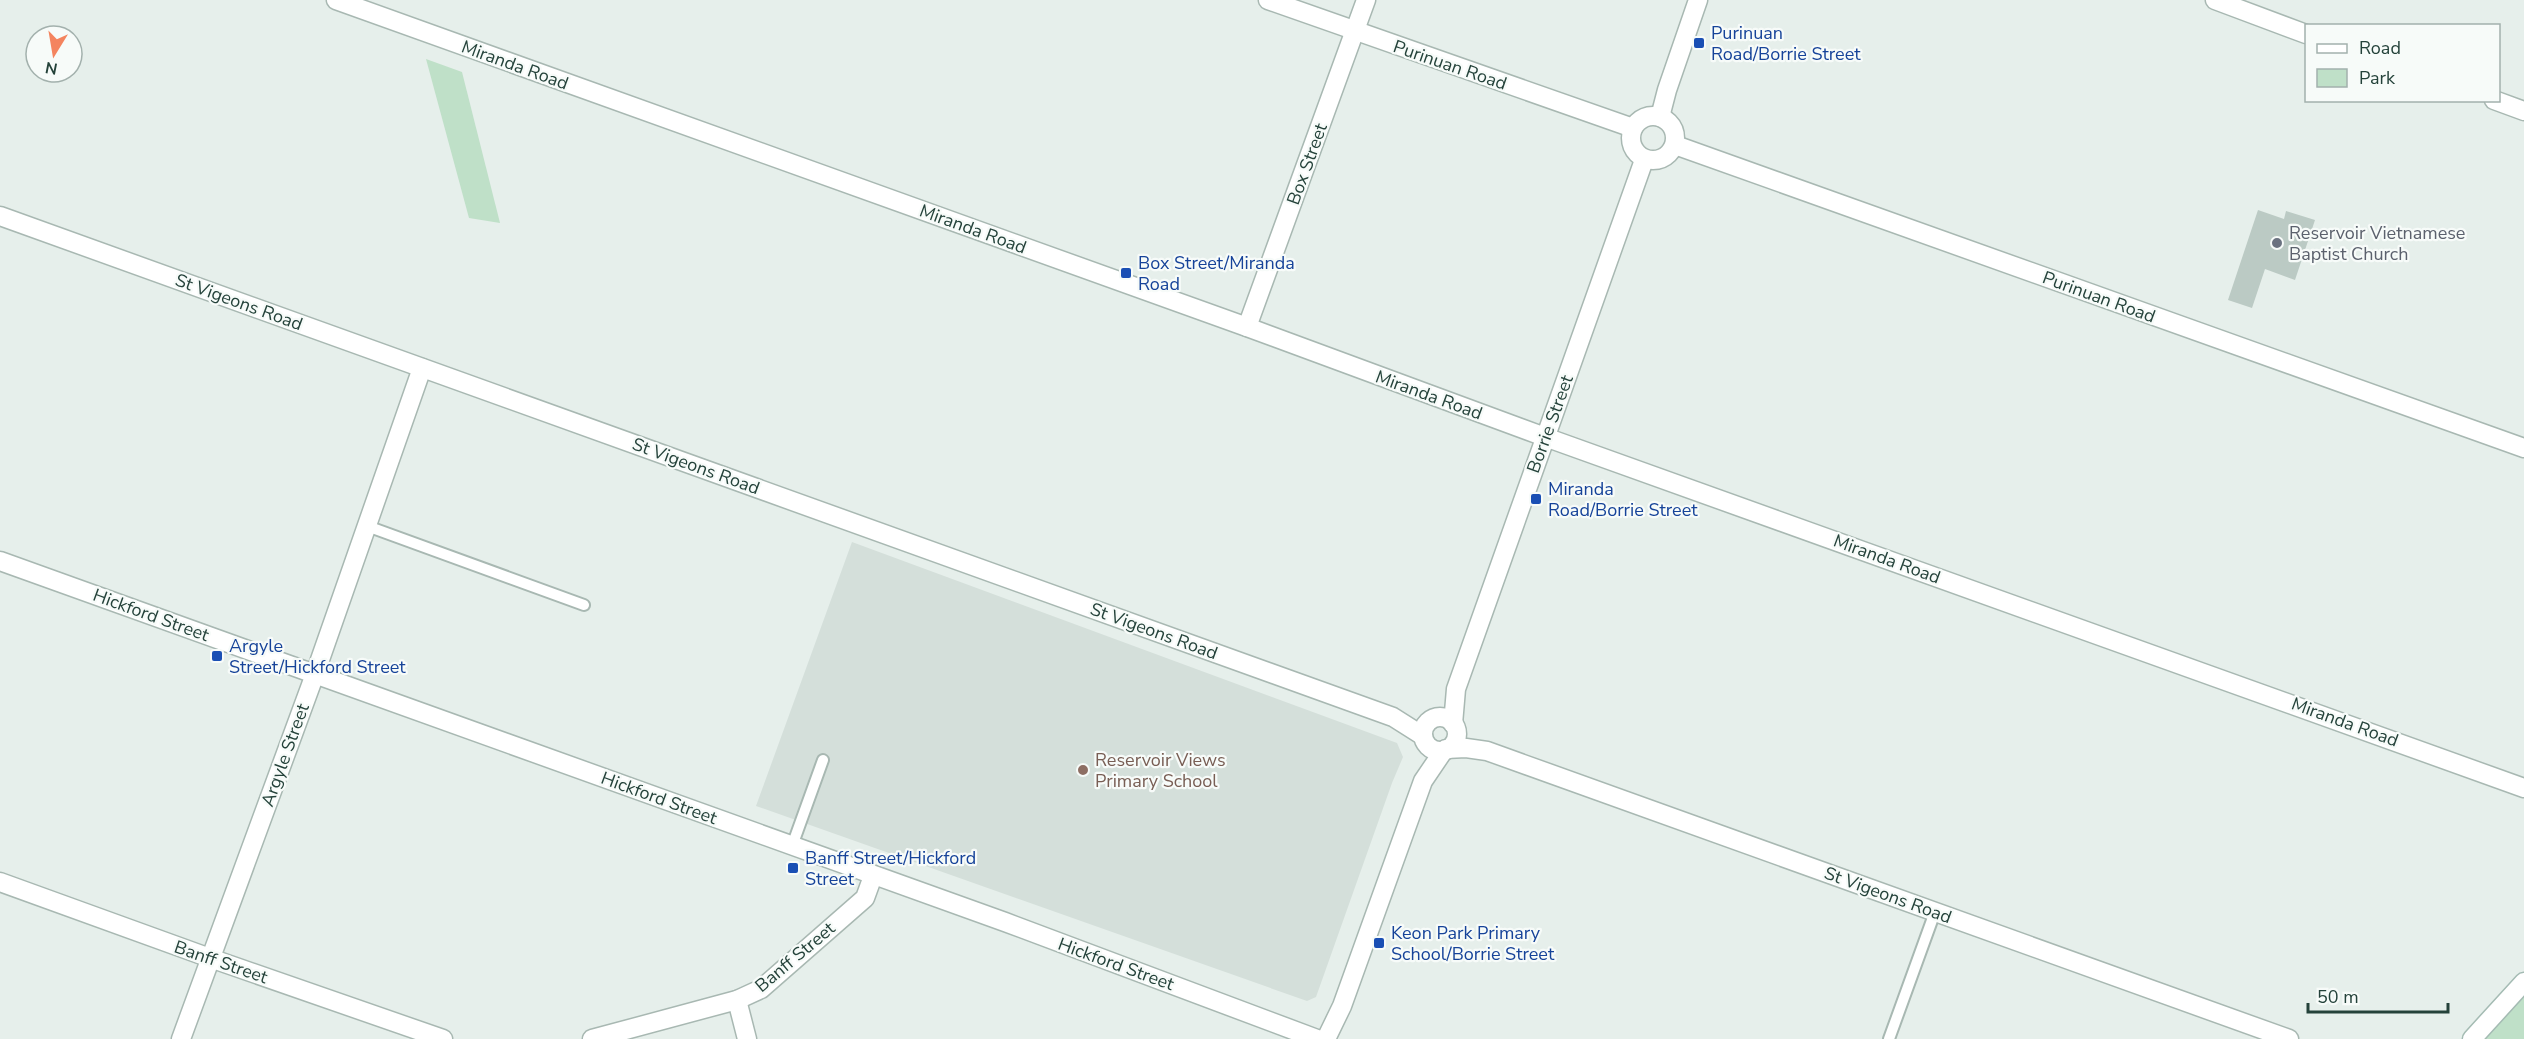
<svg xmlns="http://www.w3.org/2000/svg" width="2524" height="1039" viewBox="0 0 2524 1039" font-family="'Nunito Sans',sans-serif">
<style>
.built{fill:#d4dfda}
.green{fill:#bfe0c8}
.building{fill:#bbcac4}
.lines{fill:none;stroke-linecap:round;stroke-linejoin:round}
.lane-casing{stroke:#a8b8b2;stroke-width:14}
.street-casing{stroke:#a8b8b2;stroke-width:21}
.secondary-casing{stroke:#a4bbb3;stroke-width:21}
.lane{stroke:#fff;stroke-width:10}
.street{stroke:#fff;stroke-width:18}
.secondary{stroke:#fff;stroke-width:18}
.transit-dot{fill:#1a4fb4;stroke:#f7fbf9;stroke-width:2}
.worship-dot{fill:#6b7280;stroke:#f7fbf9;stroke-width:2}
.education-dot{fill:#8d6e63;stroke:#f7fbf9;stroke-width:2}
.labels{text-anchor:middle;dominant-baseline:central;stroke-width:4.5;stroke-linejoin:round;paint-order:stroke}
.transit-label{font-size:18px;fill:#164399;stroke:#f7fbf9;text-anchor:start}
.street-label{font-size:18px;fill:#24423a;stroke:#f7fbf9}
.worship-label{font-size:18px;fill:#5b616d;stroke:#f7fbf9;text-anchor:start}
.education-label{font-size:18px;fill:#785e54;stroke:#f7fbf9;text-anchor:start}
</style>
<rect width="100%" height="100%" fill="#e6efeb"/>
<path class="built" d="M852 542 1397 743 1403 757 1392 783 1316 997 1307 1001 756 806Z"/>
<g class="green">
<path d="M426 59 462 72 500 223 469 218Z"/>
<path d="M2524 996V1039H2485Z"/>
</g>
<path class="building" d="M2258 210 2284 219 2286 211 2315 220 2295 280 2265 269 2252 308 2228 300Z"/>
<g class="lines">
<g class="lane-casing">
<g id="lane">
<path d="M367 526 584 605"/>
<path d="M792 846 823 760"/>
<path d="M1889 1039 1935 912"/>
</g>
</g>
<g class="street-casing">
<g id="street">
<path d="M336 0 1247 327 1545 437 2524 788"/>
<path d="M1268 0 1633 128"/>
<path d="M2215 0 2306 34"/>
<path d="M2494 100 2524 111"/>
<circle cx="1653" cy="138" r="22"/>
<path d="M1660 117 1667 90 1698 0"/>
<path d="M1675 145 2524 448"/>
<path d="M0 216 1393 717 1423 736"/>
<path d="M1247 327 1366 0"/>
<path d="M0 561 1005 922 1317 1039"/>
<circle cx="1440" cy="734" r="17"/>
<path d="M1453 724 1456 689 1644 160"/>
<path d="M1446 749 1466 748 1487 751 2289 1039"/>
<path d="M0 882 210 958 443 1039"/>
<path d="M737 1000 747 1039"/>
<path d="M181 1039 315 674 422 368"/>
<path d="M592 1039 737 1000 761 989 865 898 873 876"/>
<path d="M1326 1039 1342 1006 1423 781 1444 750"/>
</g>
</g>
<g class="secondary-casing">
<path id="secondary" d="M2472 1039 2524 982"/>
</g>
<use href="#lane" class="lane"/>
<use href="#street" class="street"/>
<use href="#secondary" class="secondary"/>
</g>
<g class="transit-dot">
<rect x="1693" y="37" width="12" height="12" rx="3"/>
<rect x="1120" y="267" width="12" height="12" rx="3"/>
<rect x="1530" y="493" width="12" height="12" rx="3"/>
<rect x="211" y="650" width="12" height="12" rx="3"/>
<rect x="787" y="862" width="12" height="12" rx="3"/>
<rect x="1373" y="937" width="12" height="12" rx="3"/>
</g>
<circle class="worship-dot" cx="2277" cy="243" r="6"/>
<circle class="education-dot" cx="1083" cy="770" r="6"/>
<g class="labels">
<g class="transit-label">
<text x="1711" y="33">Purinuan<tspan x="1711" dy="21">Road/Borrie Street</tspan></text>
<text x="1138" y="263">Box Street/Miranda<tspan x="1138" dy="21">Road</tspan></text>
<text x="1548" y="489">Miranda<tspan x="1548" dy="21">Road/Borrie Street</tspan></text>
<text x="229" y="646">Argyle<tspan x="229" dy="21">Street/Hickford Street</tspan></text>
<text x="805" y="858">Banff Street/Hickford<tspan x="805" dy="21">Street</tspan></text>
<text x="1391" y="933">Keon Park Primary<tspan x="1391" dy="21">School/Borrie Street</tspan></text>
</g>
<g class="street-label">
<text transform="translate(515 65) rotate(20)">Miranda Road</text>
<text transform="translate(1450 65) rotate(19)">Purinuan Road</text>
<text transform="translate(1307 164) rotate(-70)">Box Street</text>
<text transform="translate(973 229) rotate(20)">Miranda Road</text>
<text transform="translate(2099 297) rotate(20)">Purinuan Road</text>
<text transform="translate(239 302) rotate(20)">St Vigeons Road</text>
<text transform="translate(1429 395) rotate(20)">Miranda Road</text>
<text transform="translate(1550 424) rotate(-70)">Borrie Street</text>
<text transform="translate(696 466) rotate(20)">St Vigeons Road</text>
<text transform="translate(1887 559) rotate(20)">Miranda Road</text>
<text transform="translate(151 615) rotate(20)">Hickford Street</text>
<text transform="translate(1154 631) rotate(20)">St Vigeons Road</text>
<text transform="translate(2345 722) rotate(20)">Miranda Road</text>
<text transform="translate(285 755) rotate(-70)">Argyle Street</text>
<text transform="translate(659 798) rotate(20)">Hickford Street</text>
<text transform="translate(1888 895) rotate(20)">St Vigeons Road</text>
<text transform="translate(795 957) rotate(-40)">Banff Street</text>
<text transform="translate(221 962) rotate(19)">Banff Street</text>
<text transform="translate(1116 964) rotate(20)">Hickford Street</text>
</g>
<g class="worship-label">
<text x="2289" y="233">Reservoir Vietnamese<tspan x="2289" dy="21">Baptist Church</tspan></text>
</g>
<g class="education-label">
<text x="1095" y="760">Reservoir Views<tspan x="1095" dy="21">Primary School</tspan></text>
</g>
</g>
<rect x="2305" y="24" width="195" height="78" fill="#f7fbf9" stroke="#a3b1ad" stroke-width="1.5"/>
<rect x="2317" y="44" width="30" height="9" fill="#ffffff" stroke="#a3b1ad" stroke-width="1.5"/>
<text x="2359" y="54" font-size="18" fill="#24423a">Road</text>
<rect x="2317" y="69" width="30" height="18" fill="#bfe0c8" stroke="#a3b1ad" stroke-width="1.5"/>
<text x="2359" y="84" font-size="18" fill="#24423a">Park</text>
<g transform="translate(54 54) rotate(191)"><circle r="28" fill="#f7fbf9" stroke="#a3b1ad" stroke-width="1.5"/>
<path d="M0-4.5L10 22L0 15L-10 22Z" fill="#f4845f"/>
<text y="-9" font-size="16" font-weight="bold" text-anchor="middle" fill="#24423a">N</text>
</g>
<path d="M2308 1003v9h140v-9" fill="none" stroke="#24423a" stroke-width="3"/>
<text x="2317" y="1003" font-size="18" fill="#24423a" stroke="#f7fbf9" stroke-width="4.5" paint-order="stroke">50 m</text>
</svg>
